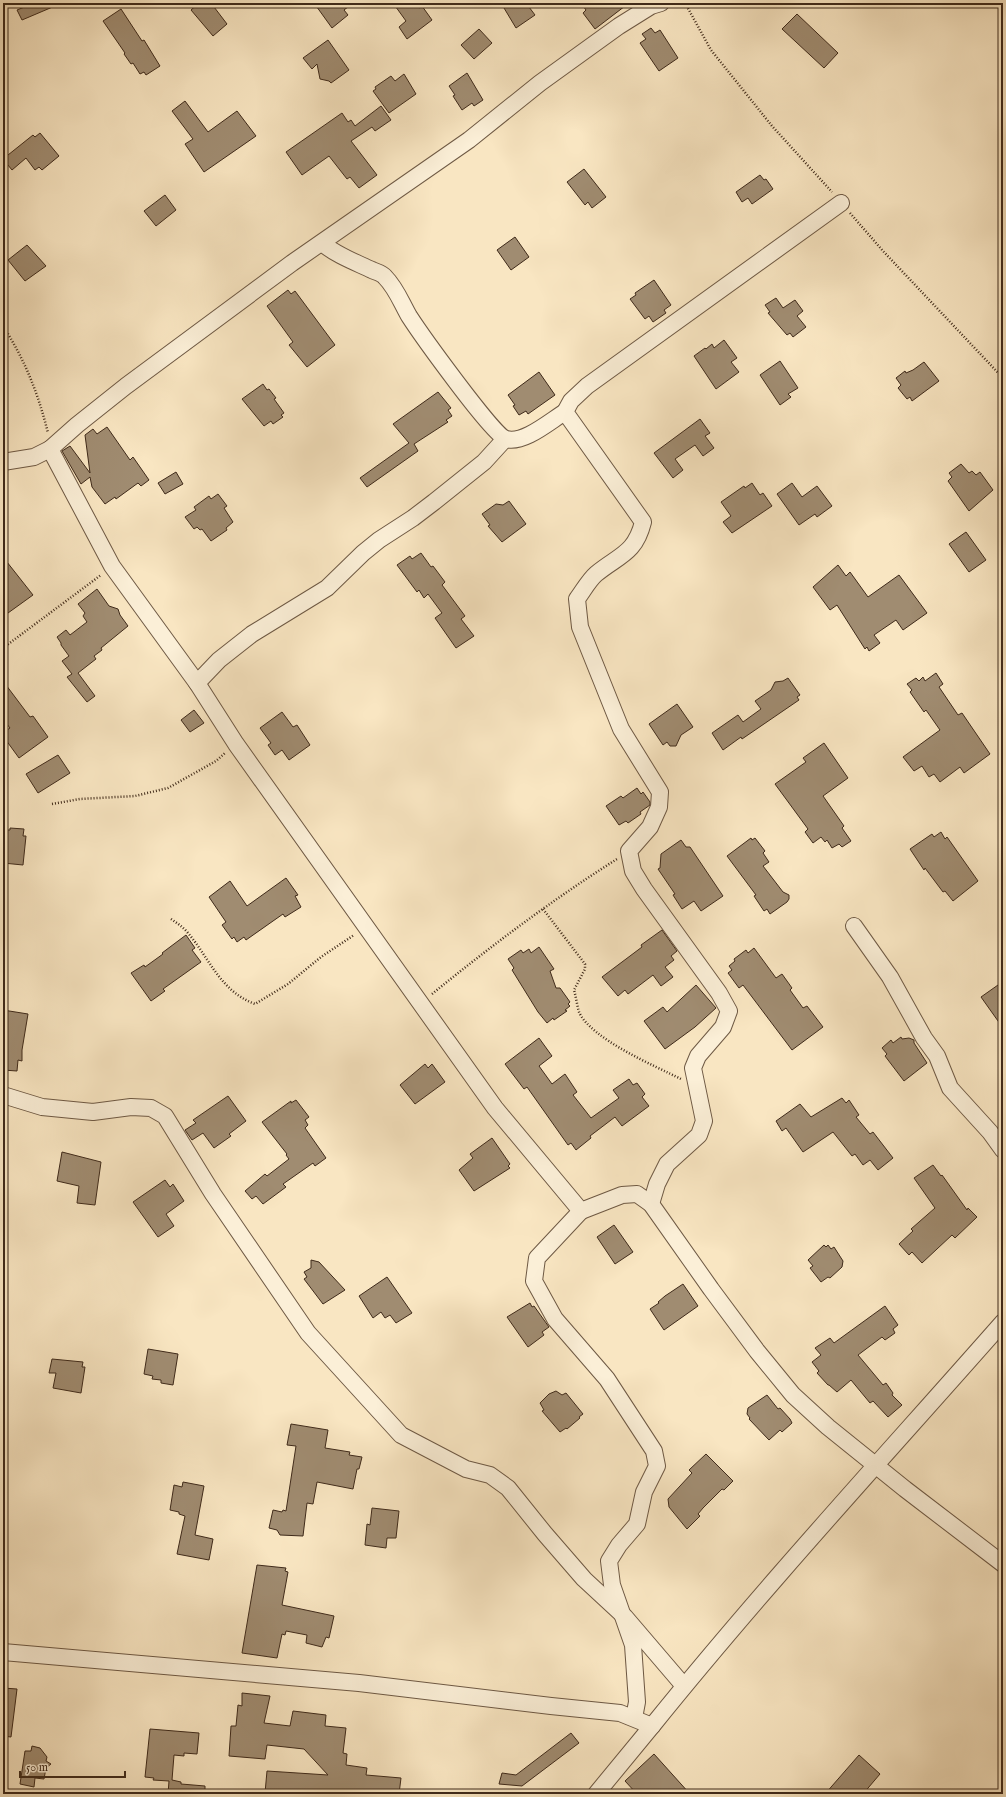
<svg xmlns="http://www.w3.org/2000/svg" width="1006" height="1797" viewBox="0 0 1006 1797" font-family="'IM FELL English',serif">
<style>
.building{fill:#a08c71;stroke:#3f2a1a}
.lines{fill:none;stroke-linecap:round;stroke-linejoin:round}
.minor-casing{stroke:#6e5944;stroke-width:18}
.path{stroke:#3f2a1a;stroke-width:2.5;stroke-dasharray:1 2;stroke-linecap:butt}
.minor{stroke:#fbefd7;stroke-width:16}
</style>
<rect width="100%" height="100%" fill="#f9e6c2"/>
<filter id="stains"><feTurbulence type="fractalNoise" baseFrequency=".005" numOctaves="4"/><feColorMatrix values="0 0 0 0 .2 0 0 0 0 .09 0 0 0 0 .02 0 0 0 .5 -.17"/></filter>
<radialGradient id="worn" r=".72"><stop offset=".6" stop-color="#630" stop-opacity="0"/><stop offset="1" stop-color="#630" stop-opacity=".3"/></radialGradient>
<g class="building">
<path d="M25 3H62L22 20 17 10 27 6Z"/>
<path d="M199 3H211L227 24 213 36 191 10Z"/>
<path d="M314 3H353L344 10 348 15 332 28Z"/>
<path d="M393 3H416L419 8 422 6 432 20 407 39 399 27 406 21Z"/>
<path d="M501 3H526L535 15 516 28Z"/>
<path d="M581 3H629L595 29 583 13 586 10Z"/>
<path d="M121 9 142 41 144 40 160 66 146 75 144 72 140 74 133 63 131 64 124 54 125 53 103 21Z"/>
<path d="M797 14 838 53 824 68 782 29Z"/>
<path d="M651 28 655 33 660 30 678 58 659 71 640 43 646 39 642 34Z"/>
<path d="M479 29 492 43 474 59 461 45Z"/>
<path d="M328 40 349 70 331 83 329 81 320 79 317 64 312 69 303 58Z"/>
<path d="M467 73 483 100 474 106 472 103 462 110 453 96 455 95 449 86Z"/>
<path d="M404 74 416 94 389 113 373 91 376 89 375 87 391 76 395 81Z"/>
<path d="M185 101 208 132 237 111 256 136 204 172 185 144 193 139 172 111Z"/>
<path d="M381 106 391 120 375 131 372 127 351 141 377 175 359 188 350 177 347 179 329 156 302 175 286 152 342 113 348 122 351 120 355 126Z"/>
<path d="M40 133 59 156 42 170 39 167 35 170 26 158 12 170 3 159 33 135 35 137Z"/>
<path d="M584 169 606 197 592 208 588 202 585 205 567 182Z"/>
<path d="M760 175 764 180 766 179 773 189 752 204 748 198 742 202 736 192Z"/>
<path d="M165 195 176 210 156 226 144 211Z"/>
<path d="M515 237 529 257 511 270 497 250Z"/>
<path d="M27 245 46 266 25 281 8 260Z"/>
<path d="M654 280 671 305 664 310 666 313 653 322 649 316 645 319 630 299 636 295 635 293Z"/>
<path d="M288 290 291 294 295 291 335 345 307 367 289 345 293 342 267 306Z"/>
<path d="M776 298 783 308 795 300 803 311 797 316 806 327 793 337 790 333 787 335 768 313 770 312 765 305Z"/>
<path d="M724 340 737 358 731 362 739 372 716 389 694 356 705 348 706 349 712 344 714 348Z"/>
<path d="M780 361 798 388 788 394 791 397 780 405 760 375Z"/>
<path d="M924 362 939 381 912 401 910 397 907 399 898 388 901 385 896 378 905 371 906 373 913 370Z"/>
<path d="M539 372 555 395 528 414 526 411 519 415 513 406 515 405 508 395Z"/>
<path d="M263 384 267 390 269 389 276 398 274 399 284 413 281 415 283 417 273 424 271 421 264 426 242 399Z"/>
<path d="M438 392 451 408 448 410 452 416 446 420 448 422 414 444 418 451 367 487 360 478 409 443 393 424Z"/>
<path d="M700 419 710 433 705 436 714 448 703 456 695 445 675 459 683 470 673 478 654 453Z"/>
<path d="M107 427 130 460 133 457 149 480 141 486 138 483 116 499 115 497 105 504 92 487 90 477 81 484 62 451 70 446 90 473 85 435 93 429 97 434Z"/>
<path d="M961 464 969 473 972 471 976 475 980 472 993 490 969 511 948 481 952 477 949 473Z"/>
<path d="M176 472 183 484 165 494 158 483Z"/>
<path d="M752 483 760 495 763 493 772 506 732 533 723 522 731 516 721 502 744 486 745 488Z"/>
<path d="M792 483 802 497 817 486 832 506 817 517 815 514 799 525 777 494Z"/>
<path d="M218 494 227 506 224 508 233 522 226 528 227 530 211 541 202 529 200 530 197 527 194 529 185 517 196 510 194 507 209 496 211 499Z"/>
<path d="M509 501 526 524 502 542 488 526 490 525 482 514 496 504 503 505Z"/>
<path d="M966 532 986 560 969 572 949 544Z"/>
<path d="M421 553 431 567 433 566 445 582 442 585 465 616 461 619 474 636 456 648 435 618 442 613 428 594 424 598 419 590 417 592 397 565 410 556 412 559Z"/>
<path d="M3 557 33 595 8 613 3 607Z"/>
<path d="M838 565 846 576 850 572 868 597 899 575 927 613 903 630 896 620 874 635 880 643 869 651 867 647 865 649 837 605 830 610 813 587Z"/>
<path d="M97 589 109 606 118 609 120 615 128 626 101 648 102 650 94 656 96 659 78 673 95 696 87 702 67 677 72 674 62 661 69 656 61 645V643L57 637 66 630 70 635 87 622 83 616 85 613 78 604Z"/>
<path d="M936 673 943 684 939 687 958 715 962 713 990 754 964 773 960 767 940 782 934 774 929 777 922 766 914 771 903 757 940 730 926 710 924 712 910 692 912 690 907 684 916 678 919 681 923 677 925 681Z"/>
<path d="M788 678 800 695 797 697 799 700 742 739 741 737 723 750 712 733 738 715 743 722 761 709 755 701 771 690 775 682 783 681Z"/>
<path d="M3 681 30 717 33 716 48 737 19 758 3 736V733L10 728 3 719Z"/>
<path d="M677 704 693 727 681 735 676 746H670L667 742 663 745 649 724Z"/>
<path d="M194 710 204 723 190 732 181 720Z"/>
<path d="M282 712 293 727 297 725 310 745 289 760 282 750 275 755 268 745 271 743 260 728Z"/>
<path d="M824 743 848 778 823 796 844 826 842 828 851 841 842 847 839 844 832 848 827 840 825 842 821 837 813 843 805 832 808 829 775 784 806 762 803 758Z"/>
<path d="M58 755 70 773 38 793 26 774Z"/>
<path d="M637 788 641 794 643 792 650 802V805L640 812 641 814 628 823 626 821 619 825 606 806 621 796 623 798Z"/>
<path d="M10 828 24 829 23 836H26L23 865 3 863V830H10Z"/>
<path d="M941 832 945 839 947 837 978 881 953 901 945 891 943 892 925 868 924 870 910 849 932 834 934 837Z"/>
<path d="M751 838 752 840 755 838 765 851 763 853 769 862 763 866 783 892 789 895V899L787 902 770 914 767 909 764 911 754 896 756 895 727 856Z"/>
<path d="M681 840 686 847H690L723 896 701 911 694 901 682 909 673 895 675 894 658 869 660 868 661 854Z"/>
<path d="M286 878 298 895 295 896 301 907 285 917 283 914 246 940 244 937 237 942 234 937 232 939 222 925 226 922 209 897 230 881 247 906Z"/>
<path d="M662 930 677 951 671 956 674 960 665 967 673 977 661 986 653 975 628 994 625 990 618 996 602 977 642 947 641 945Z"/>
<path d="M186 935 195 948 192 950 201 962 163 989 165 991 151 1001 131 973 144 965 145 967 163 954 162 953Z"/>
<path d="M539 947 554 969 550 971 556 988H560L570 1002 568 1004 570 1006 565 1010 567 1011 554 1020 553 1018 547 1023 538 1012 512 970 514 968 508 959 521 950 523 953 529 949 531 953Z"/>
<path d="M754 948 776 978 782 974 792 988 790 990 803 1008 807 1006 823 1027 792 1050 743 985 739 988 728 973 732 970 729 966 735 961 734 959 746 950 748 953Z"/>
<path d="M696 985 716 1008 695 1027 665 1049 644 1021 663 1007 667 1012Z"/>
<path d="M998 985 1003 992V1028L981 997Z"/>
<path d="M3 1010 28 1014 22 1050V1061L18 1060 17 1071 3 1070Z"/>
<path d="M901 1037 902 1039 909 1038 914 1040V1043L927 1063 904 1081 885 1056 887 1054 882 1048 891 1040 893 1043Z"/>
<path d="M539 1038 552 1056 539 1066 552 1084 565 1074 577 1092 573 1095 591 1118 619 1098 613 1090 629 1079 633 1085 637 1083 645 1094 642 1097 649 1106 622 1126 615 1117 590 1136 591 1138 576 1150 571 1143 568 1145 527 1087 524 1089 505 1064Z"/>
<path d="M425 1064 428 1068 432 1064 445 1082 415 1104 400 1085Z"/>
<path d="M228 1096 246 1121 229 1134 231 1136 214 1148 203 1133 192 1140 185 1130 196 1123 193 1120Z"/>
<path d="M842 1098 846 1103 849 1100 859 1115 856 1117 870 1134 873 1132 893 1158 878 1170 870 1160 863 1165 855 1154 852 1156 833 1132 803 1152 786 1128 782 1131 776 1121 800 1104 811 1117Z"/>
<path d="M296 1100 309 1117 305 1120 308 1125 305 1128 326 1158 315 1166 313 1163 283 1184 286 1187 263 1204 256 1196 252 1199 245 1191 265 1174 267 1176 289 1159 286 1155 287 1154 262 1122 291 1101V1103Z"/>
<path d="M492 1138 510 1164 508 1166 510 1168 474 1191 459 1170 473 1158 470 1154Z"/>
<path d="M62 1152 101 1162 95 1205 77 1203 79 1186 57 1181Z"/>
<path d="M933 1165 941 1176 942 1175 967 1210 968 1208 977 1217 955 1238 952 1235 922 1263 912 1252 909 1255 899 1244 913 1231 911 1229 935 1208 914 1178Z"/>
<path d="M165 1180 170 1187 173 1184 184 1201 166 1214 174 1226 158 1237 133 1202Z"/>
<path d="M614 1225 633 1252 615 1264 597 1237Z"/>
<path d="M824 1245 826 1247 828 1245 831 1249 834 1247 843 1261 842 1267 830 1278 828 1277 821 1282 810 1268 813 1266 808 1260Z"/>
<path d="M311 1260 319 1262 345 1290 323 1304 304 1279 307 1277 304 1272 311 1268Z"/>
<path d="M387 1277 412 1313 396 1323 390 1315 385 1318 381 1312 373 1318 359 1296Z"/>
<path d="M683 1284 698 1306 664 1330 650 1309 659 1303 658 1302 665 1296Z"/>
<path d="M530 1303 532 1307 534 1306 549 1327 542 1332 544 1335 528 1347 507 1317Z"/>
<path d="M885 1306 898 1325 893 1329 895 1333 885 1340 882 1337 858 1355 883 1385 886 1383 893 1393 892 1395 902 1405 888 1417 873 1401 870 1403 851 1380 837 1392 829 1385H828L817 1373 819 1371 812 1362 821 1355 815 1348 830 1338 834 1343Z"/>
<path d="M148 1349 178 1354 173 1385 161 1383V1380L152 1379 153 1376 144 1374Z"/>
<path d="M52 1359 83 1362 82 1367H85L81 1393 53 1388 56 1373H49Z"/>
<path d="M556 1391 562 1395 566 1393 583 1414 579 1417 580 1418 567 1429 566 1428 560 1432 542 1411 544 1410 540 1403 549 1394Z"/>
<path d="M767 1395 778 1409 780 1408 790 1419 792 1423 782 1432 780 1430 769 1440 749 1419 750 1418 747 1414 748 1408Z"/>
<path d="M291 1424 328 1430 325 1448 350 1452 349 1455 362 1457 359 1469H357L353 1489 317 1482 313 1504 307 1503 303 1536 280 1535 277 1530 269 1528 273 1510 282 1512 283 1510 286 1511 296 1446 287 1445Z"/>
<path d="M706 1454 733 1481 724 1490 722 1489 703 1508 698 1514 700 1516 687 1529 669 1507 668 1499 692 1473 689 1470Z"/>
<path d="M183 1482 204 1486 195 1535 213 1539 209 1560 177 1554 185 1516 179 1514V1512L170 1510 174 1485 182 1487Z"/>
<path d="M372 1508 399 1511 396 1538H387L386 1548 365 1545 367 1524 370 1525Z"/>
<path d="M257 1565 286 1568 285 1571 288 1572 282 1605 334 1616 329 1638 326 1637 322 1647 306 1643 307 1635 286 1631 285 1635 282 1634 277 1658 242 1653Z"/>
<path d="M3 1688 17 1689 11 1737 3 1736Z"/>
<path d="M242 1693 270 1696 264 1723 290 1726 293 1711 326 1715 325 1726 346 1728 343 1753 347 1754 346 1765 367 1768 366 1775 401 1778 399 1794 265 1793 267 1771 328 1775 304 1749 267 1745 265 1759 229 1756 231 1726H236L238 1705 242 1706Z"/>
<path d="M150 1729 199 1733 197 1754 184 1753V1756L174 1755 172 1780 181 1782V1784L205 1786V1794H168L169 1781 153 1780 154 1778 145 1777Z"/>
<path d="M571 1733 579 1743 522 1786 499 1784 502 1773 516 1775Z"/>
<path d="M32 1746 40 1748 47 1757 46 1761 51 1764 46 1768 44 1779 35 1778 34 1787 20 1784 25 1751H31Z"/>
<path d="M654 1754 690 1794H637L625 1781Z"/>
<path d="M859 1755 880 1774 863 1794H825Z"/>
</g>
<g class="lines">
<g class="minor-casing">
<g id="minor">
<path d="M322 243C336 255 355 262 372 270 376 272 382 273 385 277 396 288 401 302 409 316 420 333 492 434 506 439 524 444 550 421 565 412"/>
<path d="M50 449 77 425 126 386 292 263 469 140 540 83 619 26 651 6 661 3"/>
<path d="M3 462 34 457 50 449 112 566 197 683 236 744 495 1108 581 1211 622 1195 637 1194 651 1204 711 1289 757 1351 793 1395 828 1427 905 1489 1003 1564"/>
<path d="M197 683 219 660 252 634 327 588 363 553 379 540 413 518 434 502 484 462 505 439"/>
<path d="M854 926 890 977 924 1038 937 1056 950 1088 990 1132 1003 1150"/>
<path d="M3 1095 42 1107 93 1112 131 1107 151 1108 165 1116 213 1194 308 1333 401 1435 466 1469 490 1475 508 1488 545 1534 584 1579 625 1617 684 1686"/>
<path d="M651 1204 657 1184 667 1164 699 1135 704 1121 693 1068 698 1056 723 1027 729 1011 719 993 644 889 633 871 629 851 650 827 659 807 660 792 621 729 580 627 577 599C583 591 589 580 596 574 619 555 635 554 643 522L565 412 571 401 587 386 841 203"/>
<path d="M581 1211 537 1258 534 1281 555 1319 607 1379 654 1451 657 1466 644 1492 637 1524 619 1545 609 1561 612 1585 633 1645 637 1702 634 1718"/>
<path d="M3 1652 359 1683 551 1706 620 1713 652 1726 596 1794"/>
<path d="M652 1726C764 1587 885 1456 1003 1322"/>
</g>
</g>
<g class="path">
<path d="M685 3 711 50 772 126 832 192"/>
<path d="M850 213 883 251 1003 378"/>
<path d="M3 326C25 360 38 393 48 433"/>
<path d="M3 648 101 575"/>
<path d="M52 804 80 799 135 796 168 788 216 761 225 753"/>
<path d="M543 909 585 964V969L574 990C576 997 577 1005 579 1012 591 1039 655 1066 681 1079"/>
<path d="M171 919C177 923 183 927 188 933 210 959 220 991 255 1004L288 984 321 957 354 935"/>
<path d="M432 994C491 946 552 900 617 859"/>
</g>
<use href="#minor" class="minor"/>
</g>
<rect width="1006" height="1797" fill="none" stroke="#f9e6c2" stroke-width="16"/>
<rect x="4" y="4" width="998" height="1789" fill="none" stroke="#3f2a1a" stroke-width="2"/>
<rect x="8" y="8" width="990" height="1781" fill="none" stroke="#3f2a1a"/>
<path d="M20 1771v6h105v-6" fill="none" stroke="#3f2a1a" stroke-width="2"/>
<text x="26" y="1771" font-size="12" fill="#3f2a1a" stroke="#fbefd7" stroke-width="3" paint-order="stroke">50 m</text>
<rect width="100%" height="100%" filter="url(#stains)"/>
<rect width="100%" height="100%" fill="url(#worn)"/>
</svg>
